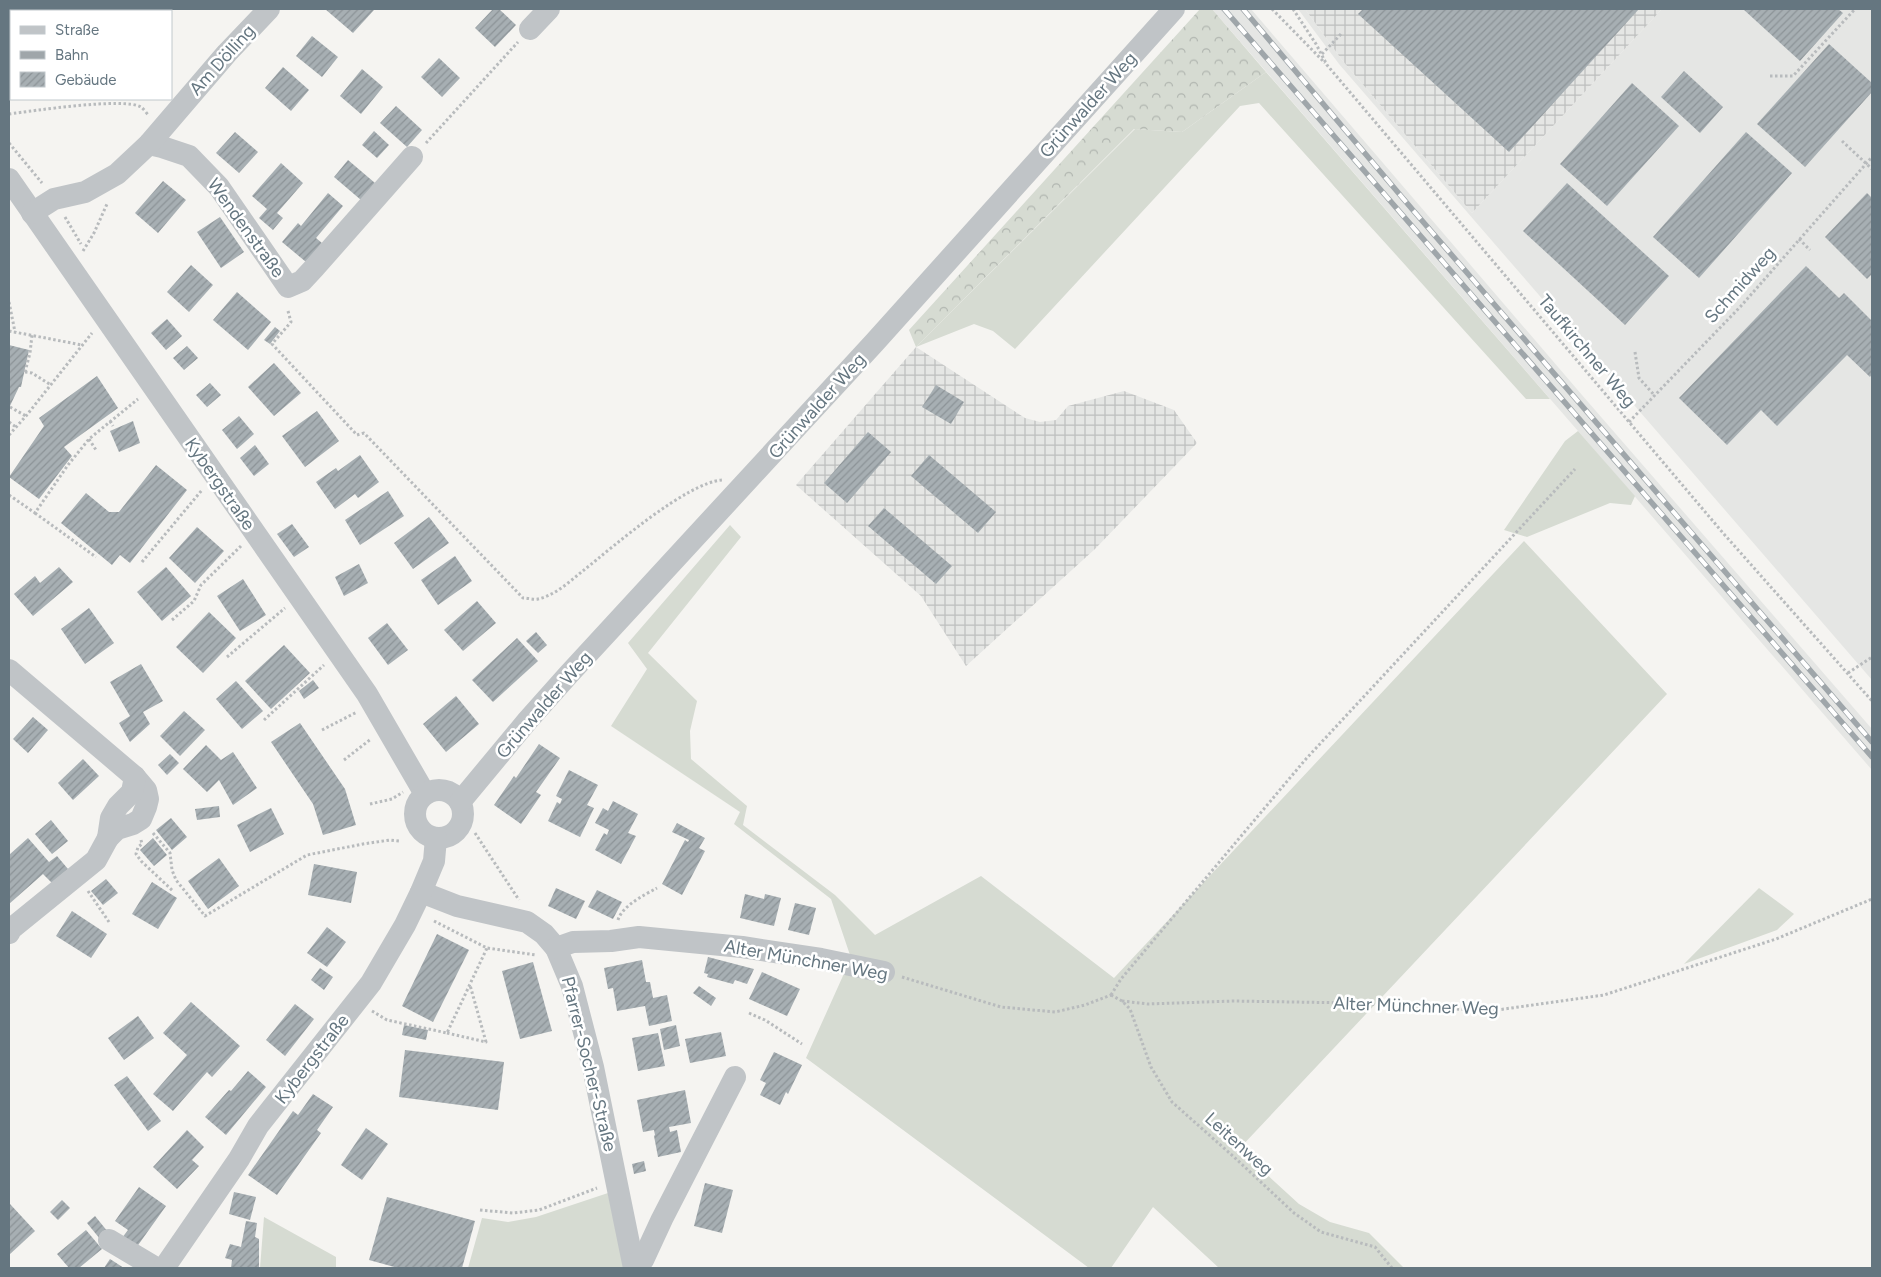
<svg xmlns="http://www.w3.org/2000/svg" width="1881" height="1277" viewBox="0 0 1881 1277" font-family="Figtree,sans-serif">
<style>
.built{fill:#e5e6e4}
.industrial{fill:url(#industrial-grid)}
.grass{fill:#d6dbd2}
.forest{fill:url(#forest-crowns)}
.building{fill:url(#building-hatch)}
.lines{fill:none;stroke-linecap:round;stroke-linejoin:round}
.path{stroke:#b8bbbd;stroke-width:3;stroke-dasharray:2.5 2.5;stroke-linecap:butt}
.minor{stroke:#c0c4c7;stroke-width:22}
.rail-casing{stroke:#9fa6aa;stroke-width:5.5}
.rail{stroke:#fff;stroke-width:4;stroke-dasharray:11;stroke-linecap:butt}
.labels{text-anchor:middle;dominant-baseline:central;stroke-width:5;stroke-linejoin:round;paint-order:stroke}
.street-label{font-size:18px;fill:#657680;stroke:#fff}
</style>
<defs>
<pattern id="industrial-grid" width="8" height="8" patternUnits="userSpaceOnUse" patternTransform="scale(1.25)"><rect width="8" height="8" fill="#e5e6e4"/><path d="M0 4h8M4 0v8" fill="none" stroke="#bdbfbe"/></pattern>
<pattern id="forest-crowns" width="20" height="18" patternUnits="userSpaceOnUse" patternTransform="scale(1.25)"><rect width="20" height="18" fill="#d6dbd2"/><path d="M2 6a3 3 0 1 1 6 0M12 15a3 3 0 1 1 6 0" fill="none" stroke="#b1b6b0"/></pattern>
<pattern id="building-hatch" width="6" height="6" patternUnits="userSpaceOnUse" patternTransform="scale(1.25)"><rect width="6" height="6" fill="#a7afb3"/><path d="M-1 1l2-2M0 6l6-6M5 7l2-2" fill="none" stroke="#8c9397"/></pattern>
</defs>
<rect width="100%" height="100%" fill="#f5f4f1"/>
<g class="built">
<path d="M1212 9H1251L1582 395 1872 729V770Z"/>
<path d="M1298 9H1305L1342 60 1472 213 1662 9H1872V680L1339 64Z"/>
</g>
<g class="industrial">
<path d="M1305 9H1662L1472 213 1342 60Z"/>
<path d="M916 347 1025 418 1040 422 1056 420 1068 406 1124 391 1174 410 1197 443 1095 549 966 666 921 596 796 485Z"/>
</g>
<g class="grass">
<path d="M1266 72 1550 399H1526L1259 103 1240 106 1015 349 993 331 974 324 916 347 1135 129 1182 132Z"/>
<path d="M1578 431 1635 496 1631 505 1610 503 1527 537 1504 530 1565 441Z"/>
<path d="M730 525 741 537 648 653 697 701 690 731 691 759 747 806 743 825 835 895 875 935 981 876 1114 978 1524 541 1667 694 1239 1149 1299 1204 1330 1222 1369 1233 1404 1268H1219L1153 1207 1111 1268H1089L806 1058 851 958 831 899 734 824 740 812 611 726 647 669 628 643Z"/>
<path d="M1759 888 1794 914 1777 930 1684 964Z"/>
<path d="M608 1193 624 1268H468L482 1218 508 1222 536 1217Z"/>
<path d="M264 1217 336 1257V1268H260Z"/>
</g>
<path class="forest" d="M1200 9H1212L1266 72 1182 132 1134 129 916 347 909 330Z"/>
<g class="building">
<path d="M325 9H372L374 10 353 33Z"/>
<path d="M493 9H499L516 25 495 47 475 28Z"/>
<path d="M1363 9H1639L1509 152 1358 14Z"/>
<path d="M1743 9H1838L1843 13 1800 61Z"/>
<path d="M312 36 338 57 322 77 296 56Z"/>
<path d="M1829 44 1872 83V92L1805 167 1757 124Z"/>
<path d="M439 58 460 78 442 97 421 77Z"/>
<path d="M283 67 309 90 291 111 265 88Z"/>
<path d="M362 69 383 87 361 114 340 96Z"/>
<path d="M1684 71 1723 107 1700 133 1661 97Z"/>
<path d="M1632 83 1679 126 1607 206 1560 164Z"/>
<path d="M396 106 422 130 407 147 380 123Z"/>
<path d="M374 131 389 145 377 158 362 145Z"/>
<path d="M235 132 258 152 239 173 216 153Z"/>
<path d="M1746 132 1792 173 1699 278 1653 237Z"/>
<path d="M348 160 375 183 361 200 334 177Z"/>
<path d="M281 163 303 183 277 213 283 218 273 230 259 218 267 209 252 196Z"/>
<path d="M163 181 186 200 158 233 135 213Z"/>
<path d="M1567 183 1669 276 1625 325 1523 231Z"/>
<path d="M328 193 343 206 316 238 322 243 306 262 282 242 298 223 301 226Z"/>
<path d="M1867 193 1872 198V274L1867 279 1825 237Z"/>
<path d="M220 217 244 252 221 268 197 232Z"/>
<path d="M191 265 213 285 189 312 167 292Z"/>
<path d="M1806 266 1839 298 1844 293 1872 321V374L1870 377 1847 355 1777 426 1761 410 1727 445 1679 398Z"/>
<path d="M237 292 271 322 248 350 213 320Z"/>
<path d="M167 319 182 336 166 350 151 333Z"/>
<path d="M275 327 280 331 270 344 264 340Z"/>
<path d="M9 345 29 350 21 387H19L9 408Z"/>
<path d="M187 346 198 358 184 370 173 358Z"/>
<path d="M274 363 301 393 274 416 248 387Z"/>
<path d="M97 376 118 408 64 447 72 456 39 499 9 477 44 426 39 418Z"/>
<path d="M210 383 221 395 207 407 196 395Z"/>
<path d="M936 385 964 402 951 424 922 407Z"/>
<path d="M317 411 339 441 305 467 282 436Z"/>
<path d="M239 416 254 434 237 449 222 430Z"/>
<path d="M133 421 140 443 119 452 110 431Z"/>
<path d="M868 432 891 452 847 503 824 483Z"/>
<path d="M255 445 269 464 254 476 240 458Z"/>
<path d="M360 455 379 482 358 498 355 494 335 509 316 482 336 468 338 471Z"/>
<path d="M929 455 996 512 978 533 911 476Z"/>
<path d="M156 465 187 490 130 563 120 555 112 565 61 523 86 493 109 512H119Z"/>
<path d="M388 491 404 516 360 545 345 520Z"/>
<path d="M884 508 952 566 936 584 868 526Z"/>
<path d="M429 517 449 543 413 569 394 543Z"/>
<path d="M292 524 309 547 294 557 277 534Z"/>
<path d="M197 527 224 551 195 583 169 558Z"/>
<path d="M455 556 472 581 438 605 421 580Z"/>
<path d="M359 564 368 583 344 596 335 577Z"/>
<path d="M59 567 73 582 33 616 14 594 35 576 40 583Z"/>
<path d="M166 567 191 596 162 621 137 592Z"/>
<path d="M243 579 266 615 240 631 217 596Z"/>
<path d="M477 601 496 623 463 651 444 630Z"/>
<path d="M89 608 114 643 85 664 61 629Z"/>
<path d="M209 612 236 638 203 673 176 647Z"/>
<path d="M387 623 408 650 388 665 368 638Z"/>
<path d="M536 632 547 645 538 653 526 641Z"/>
<path d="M517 638 538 661 493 702 472 680Z"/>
<path d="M284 645 310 673 271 709 245 681Z"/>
<path d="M141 664 163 701 143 712 150 724 130 742 119 723 130 716 110 682Z"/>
<path d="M313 680 319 688 304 699 299 691Z"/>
<path d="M236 681 263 711 242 729 216 699Z"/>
<path d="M456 696 479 724 446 752 423 724Z"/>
<path d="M184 711 205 730 180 756 160 736Z"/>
<path d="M33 717 48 730 28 753 13 739Z"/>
<path d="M300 723 345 789 356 825 323 835 313 804 271 742Z"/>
<path d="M539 744 560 758 536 792 541 795 521 824 494 805 514 776 516 778Z"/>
<path d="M206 745 221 760 233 752 257 788 233 805 219 780 207 792 183 769Z"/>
<path d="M170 754 179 763 167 775 158 765Z"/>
<path d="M83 759 99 776 73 800 58 783Z"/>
<path d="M569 770 598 785 587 805 594 808 580 837 548 821 557 802 560 804 562 799 556 796Z"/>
<path d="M613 801 638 814 628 833 636 836 621 864 595 850 604 833 607 835 609 830 595 823 603 808 608 811Z"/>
<path d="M219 806 220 817 197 820 195 809Z"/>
<path d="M271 808 284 834 250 852 237 825Z"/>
<path d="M171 818 187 837 172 850 156 830Z"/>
<path d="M51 820 68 841 52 854 35 834Z"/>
<path d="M677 823 705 838 699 848 705 851 682 895 662 884 685 840 688 842 689 840 672 832Z"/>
<path d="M28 838 49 862 57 856 68 869 52 883 43 874 9 904V855Z"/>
<path d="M153 838 167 855 154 866 140 850Z"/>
<path d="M219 858 239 886 208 909 188 881Z"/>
<path d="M314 864 357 872 351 903 308 895Z"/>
<path d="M106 879 118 893 103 905 91 891Z"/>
<path d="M152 882 177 898 158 929 132 914Z"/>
<path d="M556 888 585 901 576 919 548 906Z"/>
<path d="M597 890 622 902 613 919 588 907Z"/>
<path d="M745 894 764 899 765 894 781 898 774 926 740 918Z"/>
<path d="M795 903 816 908 809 935 788 930Z"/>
<path d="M72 911 107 934 91 958 56 936Z"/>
<path d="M327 927 346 942 327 967 307 953Z"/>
<path d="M437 934 469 950 433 1022 402 1006Z"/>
<path d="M708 957 754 969 747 984 735 980 733 984 707 977 708 974 704 973Z"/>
<path d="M642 960 646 982H650L653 998 667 995 672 1021 649 1026 645 1006 617 1011 613 988 608 989 604 968Z"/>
<path d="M533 962 552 1031 520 1039 502 971Z"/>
<path d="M320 968 333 977 324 990 311 980Z"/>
<path d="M762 972 800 989 787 1016 749 999Z"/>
<path d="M699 986 716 998 711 1006 693 993Z"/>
<path d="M191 1002 240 1046 212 1077 207 1072 173 1111 153 1094 187 1055 163 1033Z"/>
<path d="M295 1004 314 1019 285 1056 266 1040Z"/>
<path d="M138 1016 154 1038 124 1060 108 1038Z"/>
<path d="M404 1025 428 1030 426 1040 402 1035Z"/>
<path d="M676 1025 680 1046 664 1050 660 1029Z"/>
<path d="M721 1032 726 1056 690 1063 685 1039Z"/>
<path d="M658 1033 665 1066 638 1071 632 1038Z"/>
<path d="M405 1050 504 1062 498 1110 399 1097Z"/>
<path d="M774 1052 802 1065 788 1094 786 1092 780 1105 760 1095 766 1083 760 1080Z"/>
<path d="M248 1071 266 1087 226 1135 205 1117 229 1090 231 1091Z"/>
<path d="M127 1076 161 1121 148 1131 114 1085Z"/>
<path d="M685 1090 691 1123 669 1127 670 1132 677 1130 681 1152 658 1157 654 1136 655 1135 654 1130 643 1132 637 1100Z"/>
<path d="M313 1094 333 1107 317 1130 321 1133 277 1195 248 1175 293 1111 298 1115Z"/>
<path d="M366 1128 388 1144 362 1180 341 1165Z"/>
<path d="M187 1130 204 1147 192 1160 199 1166 177 1189 153 1167Z"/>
<path d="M644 1161 646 1171 634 1174 632 1164Z"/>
<path d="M705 1183 733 1190 722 1233 694 1226Z"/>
<path d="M139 1187 166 1206 136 1248 122 1238 128 1230 115 1221Z"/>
<path d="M234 1192 256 1197 250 1220 229 1214Z"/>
<path d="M387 1197 475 1221 462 1268H398L369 1260Z"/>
<path d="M62 1200 70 1208 58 1220 50 1212Z"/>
<path d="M10 1204 35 1231 9 1255V1205Z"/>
<path d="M95 1216 108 1232 100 1239 87 1223Z"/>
<path d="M246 1221 257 1223 255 1237 259 1239V1268H231L232 1260 225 1258 230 1244 241 1247Z"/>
<path d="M86 1230 102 1249 79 1268H69L57 1254Z"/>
<path d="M110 1259 124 1268H104Z"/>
</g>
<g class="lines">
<g class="path">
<path d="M1272 9 1325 63"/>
<path d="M1293 9 1316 44 1327 65 1723 533 1872 701"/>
<path d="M1322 54 1342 33"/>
<path d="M1770 76H1793L1855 9"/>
<path d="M9 114C32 111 124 97 141 107 144 109 147 114 149 116"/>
<path d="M1842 141 1872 169"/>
<path d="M9 143 42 183"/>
<path d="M426 143 518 42"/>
<path d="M65 217 81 244"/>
<path d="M1799 239 1810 250"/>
<path d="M83 251 94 233 107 204"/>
<path d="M9 302 15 332"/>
<path d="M288 311 291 322 272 344 357 435 364 433 523 598C528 598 534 600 538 599 556 595 570 581 584 570 614 546 686 483 722 480"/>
<path d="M9 331 82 345"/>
<path d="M1635 352 1639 378 1655 396"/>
<path d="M25 372 30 353 32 335"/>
<path d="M25 372 32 373 51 385"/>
<path d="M10 407 26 416"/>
<path d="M110 421 113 426"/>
<path d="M9 422 16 427"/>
<path d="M1629 422 1741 306 1872 157"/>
<path d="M9 435 26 416 92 333"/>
<path d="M89 439 96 450"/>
<path d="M9 495 35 513 68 465 89 439 138 399"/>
<path d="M35 513 96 557"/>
<path d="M142 562 202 490"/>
<path d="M172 620 194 601 201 585 241 546"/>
<path d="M227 657 285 608"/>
<path d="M1848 673 1872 657"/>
<path d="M264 720 324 665"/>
<path d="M322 730 357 712"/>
<path d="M344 760 371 739"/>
<path d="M370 804 392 799 403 792"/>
<path d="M153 833 170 853 172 870 176 880 205 916 307 855 363 844 390 840 400 841"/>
<path d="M475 833 519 900"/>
<path d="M141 840 142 844 138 847 136 854 141 861 173 891"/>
<path d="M88 891 109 922"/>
<path d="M618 920C622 906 644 895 657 888"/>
<path d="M434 921 487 948 536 955"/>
<path d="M902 977 1001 1007 1055 1012 1085 1005 1111 995"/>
<path d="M1111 995 1121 979 1305 760 1575 469"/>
<path d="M1111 995 1122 1001 1130 1009 1151 1067 1172 1102 1234 1157 1294 1213 1321 1232 1375 1247 1392 1268"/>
<path d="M1122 1001 1148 1004 1234 1001 1354 1003 1490 1011 1604 995 1776 939 1872 899"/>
<path d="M372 1011 387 1020 447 1033 487 948"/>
<path d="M749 1013 765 1020 802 1044"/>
<path d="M447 1033 486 1042 470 985"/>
<path d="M480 1210 513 1213 539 1210 597 1188"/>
</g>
<g class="minor">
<path d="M530 29 549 9"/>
<path d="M149 144 162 147 189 156 219 187 288 287 302 281 315 267 412 157"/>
<path d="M9 179 367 694 425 794"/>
<path d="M32 213 54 199 85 192 117 174 149 144 227 53 269 9"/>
<path d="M9 670 135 777 146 790 148 799 146 807 141 819 133 824 117 829 108 838 96 860 11 929 9 933"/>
<circle cx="439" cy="814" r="24"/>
<path d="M460 802 528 720 569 674 874 343 1174 9"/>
<path d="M108 838 111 818 118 806 132 792 135 777"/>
<path d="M421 892 457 906 527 922 544 934 556 948 572 986 593 1067 634 1268"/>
<path d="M556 948 573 942 611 941 639 937 742 947 821 959 884 972"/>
<path d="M109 1240 156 1268"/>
<path d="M634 1264 643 1260 662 1219 735 1077"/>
<path d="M164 1268 239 1159 258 1126 371 983 405 925 421 892 434 861 436 838"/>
</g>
<g class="rail-casing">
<g id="rail">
<path d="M1224 9 1872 757"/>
<path d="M1243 9 1412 209 1872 742"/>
</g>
</g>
<use href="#rail" class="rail"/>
</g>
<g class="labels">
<g class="street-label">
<text transform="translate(222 60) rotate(-48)">Am Dölling</text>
<text transform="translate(1088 105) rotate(-48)">Grünwalder Weg</text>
<text transform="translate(246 228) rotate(54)">Wendenstraße</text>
<text transform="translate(1740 285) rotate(-48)">Schmidweg</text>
<text transform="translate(1587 351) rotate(50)">Taufkirchner Weg</text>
<text transform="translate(817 406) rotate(-48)">Grünwalder Weg</text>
<text transform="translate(220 484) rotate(55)">Kybergstraße</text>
<text transform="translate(544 705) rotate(-49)">Grünwalder Weg</text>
<text transform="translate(806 960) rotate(10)">Alter Münchner Weg</text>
<text transform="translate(1416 1006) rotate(2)">Alter Münchner Weg</text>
<text transform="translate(312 1059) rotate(-52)">Kybergstraße</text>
<text transform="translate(589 1064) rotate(76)">Pfarrer-Socher-Straße</text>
<text transform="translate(1239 1144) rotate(42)">Leitenweg</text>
</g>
</g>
<rect width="1881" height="1277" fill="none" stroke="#657680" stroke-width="20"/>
<rect x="10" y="10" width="162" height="90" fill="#ffffff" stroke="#c1c8cc"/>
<rect x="20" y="26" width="25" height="8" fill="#c0c4c7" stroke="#c1c8cc"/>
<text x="55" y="35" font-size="15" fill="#657680">Straße</text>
<rect x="20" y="51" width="25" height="8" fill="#9fa6aa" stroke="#c1c8cc"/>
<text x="55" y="60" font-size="15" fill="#657680">Bahn</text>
<rect x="20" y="72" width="25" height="15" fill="url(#building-hatch)" stroke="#c1c8cc"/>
<text x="55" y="85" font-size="15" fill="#657680">Gebäude</text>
</svg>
